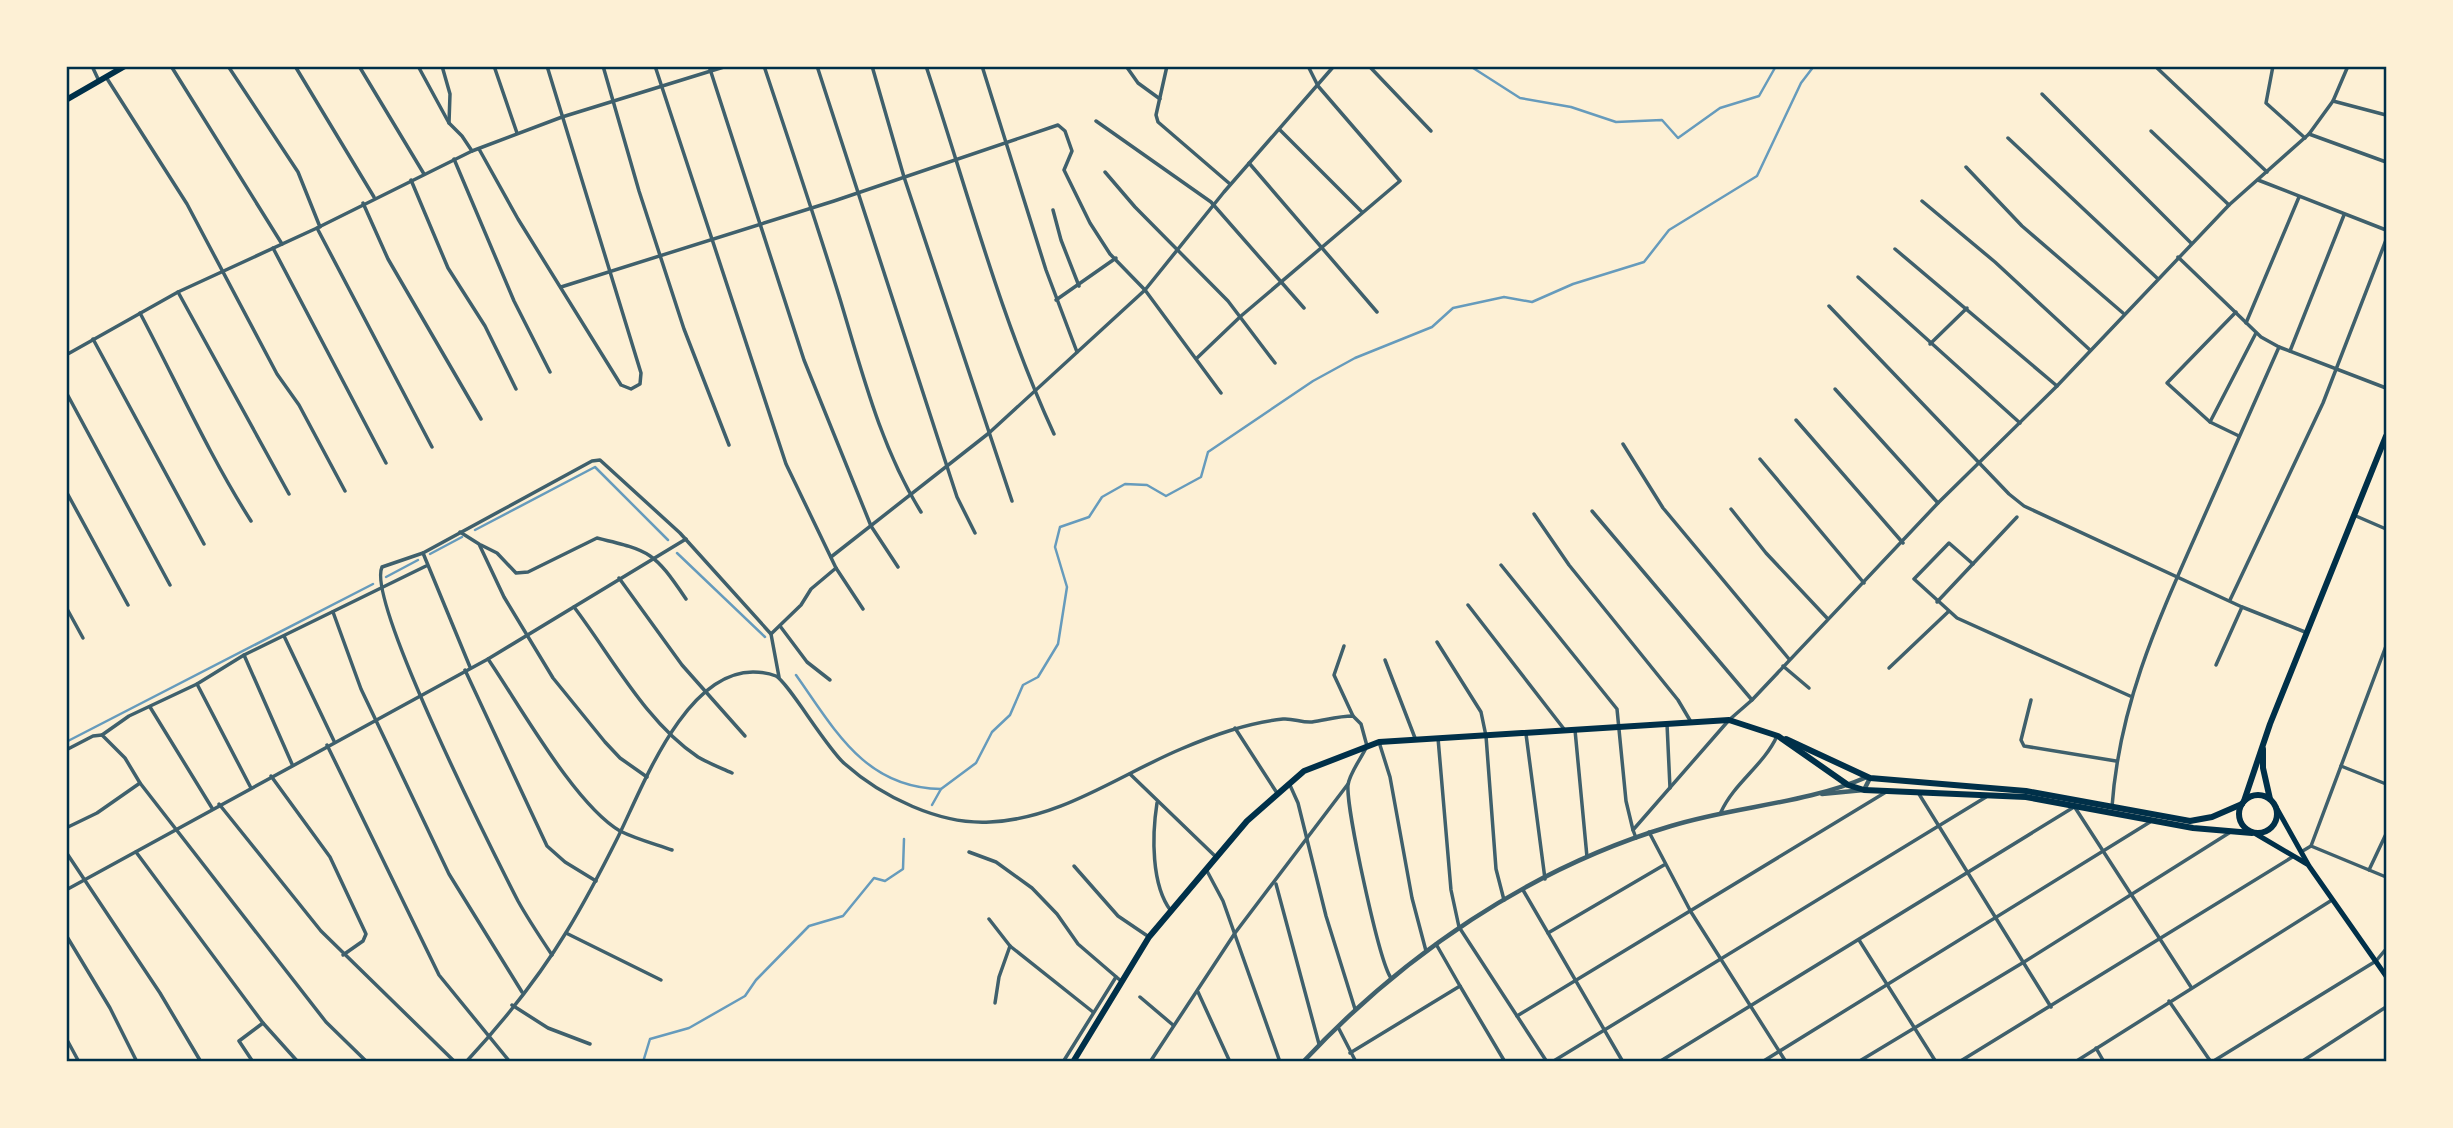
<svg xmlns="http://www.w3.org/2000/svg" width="2453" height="1128" viewBox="0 0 2453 1128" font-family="Signika,sans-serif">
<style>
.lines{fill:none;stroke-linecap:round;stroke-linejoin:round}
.stream{stroke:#669bbc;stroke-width:2.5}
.minor{stroke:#3f606c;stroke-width:3.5}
.tertiary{stroke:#3f606c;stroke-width:4.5}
.secondary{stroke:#003049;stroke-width:5}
.primary{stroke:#003049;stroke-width:6}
.trunk{stroke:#003049;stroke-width:6}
.neatline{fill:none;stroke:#003049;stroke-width:2.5}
</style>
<rect width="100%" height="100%" fill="#fdf0d5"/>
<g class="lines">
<g class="stream">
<path d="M1470 66 1520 98 1571 107 1616 122 1662 120 1678 138 1720 108 1759 96 1776 66"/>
<path d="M475 530 595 467 668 540"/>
<path d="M677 553 765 637"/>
<path d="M430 554 462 537"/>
<path d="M386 577 418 560"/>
<path d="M796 675C835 730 865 788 941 789"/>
<path d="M66 742 373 584"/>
<path d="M932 805 941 789 976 763 992 732 1010 715 1023 685 1038 677 1058 644 1067 587 1055 547 1060 527 1089 517 1102 497 1125 484 1147 485 1166 496 1201 477 1208 452 1313 381 1355 358 1432 327 1453 308 1504 297 1532 302 1573 284 1644 262 1669 230 1757 176 1801 83 1814 66"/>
<path d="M643 1062 650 1039 689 1028 745 996 756 980 809 926 843 916 874 878 885 881 903 869 904 839"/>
</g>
<g class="minor">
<path d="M92 66 99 81"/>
<path d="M171 66 282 244"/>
<path d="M228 66 298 172 320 227"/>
<path d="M295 66 374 197"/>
<path d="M359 66 424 174"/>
<path d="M418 66 449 123 462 136 472 151"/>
<path d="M442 66 450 94 449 123"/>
<path d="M494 66 517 133"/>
<path d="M603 66 639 191 684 329 729 445"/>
<path d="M655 66 786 464 836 568 863 609"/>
<path d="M709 66 804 360 871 526 898 567"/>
<path d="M764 66C790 144 816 221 840 299 862 372 881 448 921 512"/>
<path d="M817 66 940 445 957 497 975 533"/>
<path d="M872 66 904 177 1012 501"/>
<path d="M926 66C967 189 1000 317 1054 434"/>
<path d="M982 66 1046 270 1077 352"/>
<path d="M1126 66 1138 83 1160 99"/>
<path d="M1167 66 1156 115 1158 122 1230 184"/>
<path d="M1369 66 1431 131"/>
<path d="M2155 66 2267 172"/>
<path d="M2273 66 2266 103 2305 138"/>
<path d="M106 77 187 204 277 374 299 405 345 491"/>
<path d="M2042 94 2191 243"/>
<path d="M2333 101 2386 115"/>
<path d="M1096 121 1211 202 1304 308"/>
<path d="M1280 130 1362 212"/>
<path d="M2151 131 2229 205"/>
<path d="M2309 134 2386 162"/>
<path d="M2008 138 2157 278"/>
<path d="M479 149 518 219 621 385 631 389 640 384 641 373 547 66"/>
<path d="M454 159 514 301 550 372"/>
<path d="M1249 163 1377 312"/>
<path d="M1966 167 2022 226 2123 313"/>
<path d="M1105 172 1135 207 1228 301 1275 363"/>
<path d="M411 180 448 268 485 326 516 389"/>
<path d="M2258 180 2386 230"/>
<path d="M1922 201 1995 262 2090 350"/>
<path d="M363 203 388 259 481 419"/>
<path d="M1053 210 1061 240 1079 286"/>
<path d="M317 228 432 447"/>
<path d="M273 248 386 463"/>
<path d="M1895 249 2057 386"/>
<path d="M2178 257 2261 337 2279 347 2386 388"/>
<path d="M1858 277 2020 423"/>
<path d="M561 287 834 201 1058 125 1065 131 1072 151 1064 170 1090 223 1110 254 1145 290 1221 393"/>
<path d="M178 292 289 494"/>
<path d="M1056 300 1116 258"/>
<path d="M1829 306 2009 494 2024 506 2242 607 2305 632"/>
<path d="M2236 312 2167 383 2210 422 2239 436"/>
<path d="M140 313C177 383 209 455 251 521"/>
<path d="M2246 323 2299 197"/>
<path d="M93 339 204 544"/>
<path d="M1930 344 1967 308"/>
<path d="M2290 351 2344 215"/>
<path d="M66 355 178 292 317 228 472 151 562 117 727 66"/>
<path d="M1197 358 1241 316 1400 181 1318 86 1308 66"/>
<path d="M1835 389 1938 503"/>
<path d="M66 392 170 585"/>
<path d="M1796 420 1903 543"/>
<path d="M2210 422 2256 333"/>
<path d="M1623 444 1663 508 1789 659"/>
<path d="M1760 459 1864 583"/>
<path d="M66 491 128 605"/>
<path d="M1731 509 1766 553 1827 618"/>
<path d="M1592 511 1752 700"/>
<path d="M1534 514 1569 565 1678 700 1691 722"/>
<path d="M2356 516 2386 529"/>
<path d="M460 532 479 544 504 597 553 678 605 742 620 758 647 777"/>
<path d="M481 545 497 553 516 573 528 572 597 538C651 551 654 552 686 599"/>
<path d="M423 553 470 667"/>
<path d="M831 557 989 433 1145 290 1224 192 1334 66"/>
<path d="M1973 564 1949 543 1914 579 1957 618 2130 696"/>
<path d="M1501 565 1617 709 1626 801 1633 830"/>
<path d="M619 578 682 665 745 736"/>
<path d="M2230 600 2323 403 2386 240"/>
<path d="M1937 602 2017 517"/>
<path d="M1468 605 1564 729"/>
<path d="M66 607 83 638"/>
<path d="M574 607C612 657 645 721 698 757 708 763 721 768 732 773"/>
<path d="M333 612 361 689 449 874 522 992"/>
<path d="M780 626 807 662 830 680"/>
<path d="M771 634 801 605 811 589 836 568"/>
<path d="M284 636 334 741"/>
<path d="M1437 642 1481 712 1486 736 1496 869 1504 900"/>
<path d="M1344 646 1334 675 1353 716"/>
<path d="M244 655 292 764"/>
<path d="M488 659C519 704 575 805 620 831 636 839 655 844 672 850"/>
<path d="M1385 660 1415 738"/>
<path d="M2216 665 2242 607"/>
<path d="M1783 666 1809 688"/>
<path d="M1889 668 1948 612"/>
<path d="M465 670 547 846 565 862 596 881"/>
<path d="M197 684 251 788"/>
<path d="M2031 700 2021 740 2024 746 2116 761"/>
<path d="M150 707 212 808"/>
<path d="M1667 724 1670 788"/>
<path d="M1235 728 1277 793"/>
<path d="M1575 730 1587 857"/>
<path d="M1526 734 1545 879"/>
<path d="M1438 738 1451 890 1459 927 1547 1062"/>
<path d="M1379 742 1390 777 1412 898 1426 951"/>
<path d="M327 745 439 975 510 1062"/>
<path d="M66 750 93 736 102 735"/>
<path d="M2341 766 2386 784"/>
<path d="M1130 774 1216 857"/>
<path d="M271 776 330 857 366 934 363 941 343 955"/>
<path d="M1289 783 1298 803 1326 916 1355 1009"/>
<path d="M1919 794 2051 1007"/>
<path d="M1157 803C1152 835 1151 885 1171 911"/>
<path d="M219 804 321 931 455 1062"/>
<path d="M2074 806 2191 987"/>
<path d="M2112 807C2119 708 2155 627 2195 537 2223 474 2251 410 2279 347"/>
<path d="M1721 812C1734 783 1764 765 1777 736"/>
<path d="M66 828 97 813 140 783"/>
<path d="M1649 832 1691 912 1786 1062"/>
<path d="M1636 838 1633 830 1729 720 1752 700 1938 503 2057 386 2229 205 2309 134 2333 101 2348 66"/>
<path d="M2311 846 2386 877"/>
<path d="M66 852 160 993 201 1062"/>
<path d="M136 852 263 1023 298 1062"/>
<path d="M969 852 996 862 1032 888 1057 914 1078 944 1121 981"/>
<path d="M2301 852 2311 846 2386 646"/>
<path d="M1074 866 1118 916 1149 937"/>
<path d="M2369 870 2386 834"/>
<path d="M1207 871 1223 901 1280 1062"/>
<path d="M1276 884 1319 1044"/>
<path d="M66 890 488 659 686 539"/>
<path d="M1523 890 1623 1062"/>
<path d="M989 919 1010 946 1093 1012"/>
<path d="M566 933 661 980"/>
<path d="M1548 933 1664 865"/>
<path d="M66 935 110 1008 137 1062"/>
<path d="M1859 940 1936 1062"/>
<path d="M552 955C540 937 528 919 518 901 495 856 366 601 382 567L423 553 592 461 600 460 680 533 771 634 779 677"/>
<path d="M1460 986 1505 1062"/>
<path d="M1198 992 1230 1062"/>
<path d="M1140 997 1173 1025"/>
<path d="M2169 1001 2211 1062"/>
<path d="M995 1003 999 977 1010 946"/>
<path d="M512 1005 548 1028 590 1044"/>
<path d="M1517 1016 1886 792"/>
<path d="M1338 1027 1356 1062"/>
<path d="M66 1038 79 1062"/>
<path d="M2096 1048 2104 1062"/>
<path d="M1350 1053 1460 986 1436 944"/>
<path d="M253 1062 239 1041 263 1023"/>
<path d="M367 1062 326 1022 140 783 125 758 102 735 129 716 197 684 244 655 426 566"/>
<path d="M466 1062C503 1022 539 977 567 931 586 900 602 869 618 837 643 786 685 672 753 672 761 672 769 673 776 676 788 682 827 749 845 764 882 797 940 825 990 822 1060 819 1119 775 1181 749 1214 735 1247 723 1283 719 1293 718 1302 723 1312 722 1326 720 1338 716 1353 716L1361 724 1367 746C1362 757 1349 774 1348 785 1346 808 1379 961 1391 978"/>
<path d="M1063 1062 1116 977"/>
<path d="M1150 1062 1235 933 1348 784"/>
<path d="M1552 1062 1986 797"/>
<path d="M1659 1062 2074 807"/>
<path d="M1762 1062 2150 822"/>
<path d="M1858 1062 2024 962 2229 833"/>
<path d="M1959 1062 2294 856"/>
<path d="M2075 1062 2332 900"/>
<path d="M2212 1062 2376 961 2386 949"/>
<path d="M2301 1062 2386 1007"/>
</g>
<g class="tertiary">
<path d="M1822 794 1864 790 1870 778"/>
<path d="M1303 1062C1403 955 1530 868 1671 826 1735 806 1805 804 1867 777"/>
</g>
<g class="secondary">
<path d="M2276 807 2309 866 2386 976"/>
<path d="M2256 834 2307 864"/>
</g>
<g class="primary">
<path d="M1786 739 1870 778 2026 791 2190 821 2212 817 2242 804"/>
<path d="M2263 749V768L2270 799"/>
<circle cx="2258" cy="814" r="19"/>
<path d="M2244 801 2270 724 2386 436"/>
<path d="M1073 1062 1149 937 1247 821 1304 771 1379 742 1729 720 1778 736 1848 785 1864 790 2026 797 2193 828 2252 833"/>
</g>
<path class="trunk" d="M66 100 125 66"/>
</g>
<rect width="2453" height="1128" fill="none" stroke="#fdf0d5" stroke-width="136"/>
<rect x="68" y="68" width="2317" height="992" class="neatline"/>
</svg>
